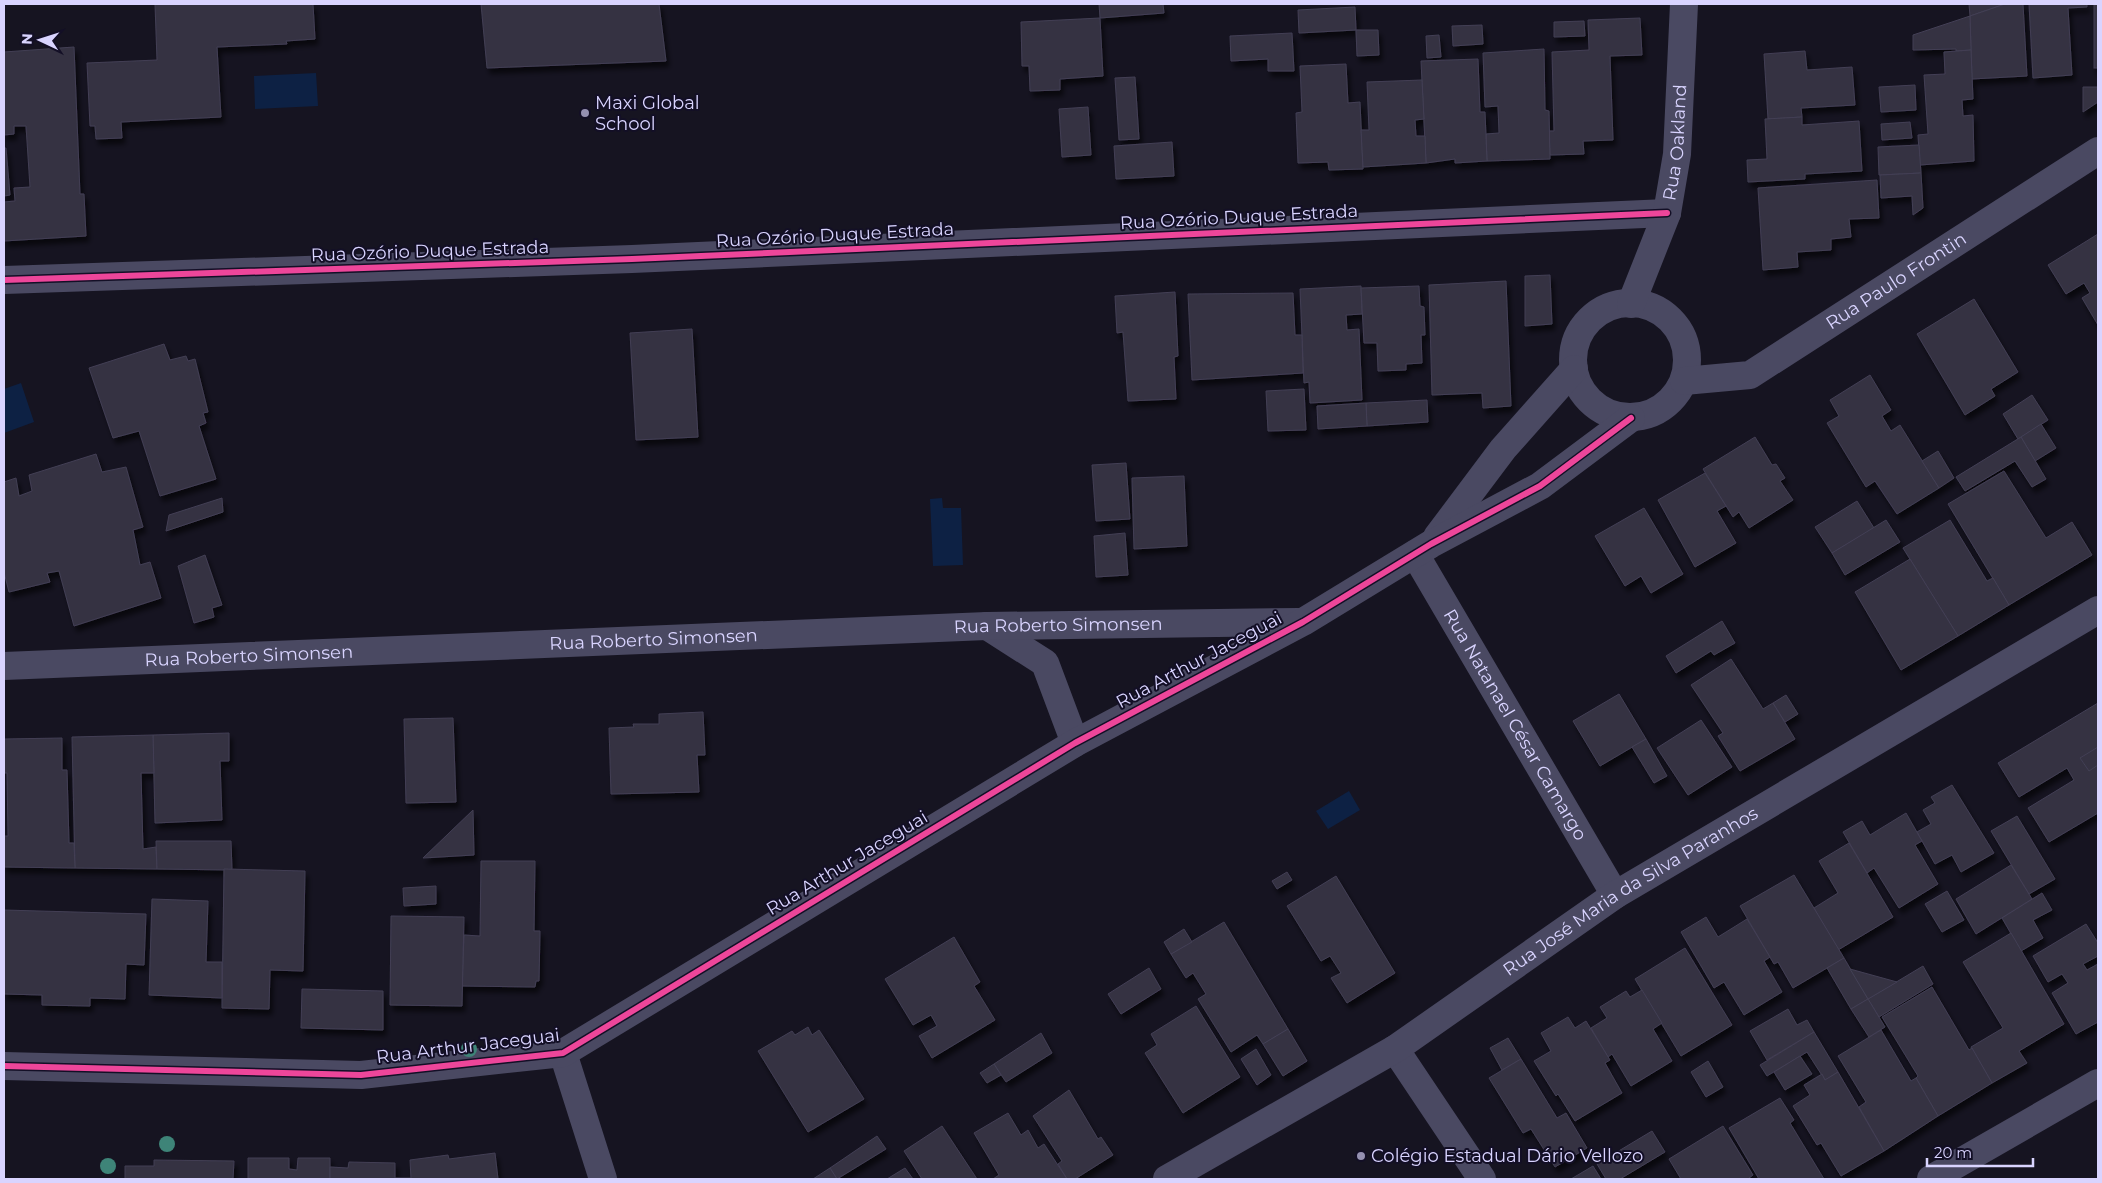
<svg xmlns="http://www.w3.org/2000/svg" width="2102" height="1183" viewBox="0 0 2102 1183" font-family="Montserrat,sans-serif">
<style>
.water{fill:#0d2144}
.building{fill:#343243;stroke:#433f54;filter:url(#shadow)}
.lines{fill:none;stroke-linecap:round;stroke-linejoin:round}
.street{stroke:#4a4962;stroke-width:28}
.cycleway-casing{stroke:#130f26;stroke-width:9}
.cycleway{stroke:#ed469a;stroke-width:6}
.tree{fill:#3e8478}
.poi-dot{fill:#9591b1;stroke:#130f26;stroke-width:2}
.labels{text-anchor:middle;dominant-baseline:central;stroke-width:4;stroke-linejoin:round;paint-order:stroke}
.poi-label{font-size:18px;fill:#d9d4ff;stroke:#130f26;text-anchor:start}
.street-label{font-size:18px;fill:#d9d4ff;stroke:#130f26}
</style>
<defs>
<filter id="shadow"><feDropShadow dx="3" dy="5.5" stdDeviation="2.5" flood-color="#0009"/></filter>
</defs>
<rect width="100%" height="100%" fill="#161421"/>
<g class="water">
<path d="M316 73 318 106 255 109 254 76Z"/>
<path d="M21 383 34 422 4 433V389Z"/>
<path d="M942 498 943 508H961L963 565 933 566 930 499Z"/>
<path d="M1349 791 1360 810 1328 829 1316 811Z"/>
</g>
<g class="building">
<path d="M155 4H313L315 39 286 41 287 44 217 47 221 117 121 122 122 138 96 139 95 126H90L87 63 157 60Z"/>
<path d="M481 4H659L666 61 487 68Z"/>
<path d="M1099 4H1163L1164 13 1100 18Z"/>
<path d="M1969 4H2005L1970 16Z"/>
<path d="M2005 4H2023L2027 76 1972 79 1970 16Z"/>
<path d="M2029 4H2087V7L2068 8 2072 75 2033 78Z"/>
<rect x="2094" y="4" width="4" height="64"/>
<path d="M1355 7 1356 30 1299 33 1298 10Z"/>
<path d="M1970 16 1971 50 1956 51V49L1913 50V35Z"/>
<path d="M1100 18 1103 76 1060 79V90L1030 91 1029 66H1022L1021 22Z"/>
<path d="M1640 18 1642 55 1610 56 1613 140 1583 141 1584 154 1550 155 1549 131H1554L1552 52 1589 50 1588 20Z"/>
<path d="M1584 21 1585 36 1554 37V22Z"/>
<path d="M1482 25 1483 44 1453 46 1452 26Z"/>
<path d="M1356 30H1378L1379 55 1357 56Z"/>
<path d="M1292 33 1294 71H1268V59L1231 61 1230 36Z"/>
<path d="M1439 35 1441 57 1427 58 1426 36Z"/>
<path d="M74 47 80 194H84L86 236 4 241V202L15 201 14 188 30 187 26 126H14V134L4 135V52Z"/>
<path d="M1544 49 1545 110 1549 111 1550 159 1487 161 1486 134 1499 133 1498 106 1485 107 1483 53Z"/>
<path d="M1971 50 1973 99 1962 100 1963 116 1973 115 1974 161 1920 165 1918 135 1928 134 1924 75 1945 74 1944 52Z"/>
<path d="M1805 51 1807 70 1852 67 1855 105 1801 108 1802 117 1768 119 1764 54Z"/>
<path d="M1478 59 1480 112H1485L1487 161 1455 163V159L1426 163 1421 61Z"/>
<path d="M1346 64 1348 103 1360 102 1363 169 1329 170 1328 162 1298 163 1296 113 1302 112 1300 66Z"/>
<path d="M1135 77 1139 139 1119 140 1115 78Z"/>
<path d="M1422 80 1424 119 1415 120 1416 136H1425L1426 163 1363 167 1361 130H1369L1367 82Z"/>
<path d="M1915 85 1916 110 1881 112 1879 87Z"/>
<path d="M2083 87H2098V102L2083 112Z"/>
<path d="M1088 107 1091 155 1062 157 1059 109Z"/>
<path d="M1802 117V125L1859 121 1862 171 1805 174V179L1748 182 1747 160 1767 159 1765 119Z"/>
<path d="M1910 122 1912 138 1882 140 1881 124Z"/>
<path d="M1172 142 1174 176 1116 179 1114 146Z"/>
<path d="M1919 145 1921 173 1879 175 1878 147Z"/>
<path d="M4 148H6L10 195 4 196Z"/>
<path d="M1921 173 1923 208 1913 215 1912 196 1881 198 1880 175Z"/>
<path d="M1877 180 1879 218 1849 219 1851 237 1831 239V250L1797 252 1798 267 1763 270 1758 188Z"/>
<path d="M2098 234V325L2082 298 2090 293 2084 283 2066 294 2048 265Z"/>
<path d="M1550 275 1552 324 1525 326V276Z"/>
<path d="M1506 281 1511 406 1483 408 1482 393 1432 395 1429 285Z"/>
<path d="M1361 286 1362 314 1346 315 1347 330 1359 329 1362 400 1310 403 1309 382 1304 383 1300 289Z"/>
<path d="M1419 286 1420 306 1424 307 1425 335H1421L1422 363 1406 364V370L1378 371 1377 343H1364L1361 288Z"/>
<path d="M1175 292 1178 356 1174 357 1176 399 1128 401 1123 332 1117 333 1115 296Z"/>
<path d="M1293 293 1295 335H1302L1303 373 1192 380 1188 294Z"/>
<path d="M1974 299 2018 372 1991 389 1995 396 1965 415 1917 334Z"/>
<path d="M692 329 698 437 636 440 630 333Z"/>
<path d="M164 344 170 360 186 356 188 361 195 359 208 412 203 413 206 423 199 426 216 479 160 496 139 431 113 438 89 368Z"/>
<path d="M1870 375 1891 410 1882 416 1891 431 1900 425 1939 488 1897 514 1875 481 1866 487 1827 423 1839 416 1830 400Z"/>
<path d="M1304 389 1306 430 1268 431 1266 391Z"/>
<path d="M2032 395 2048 420 2018 439 2003 414Z"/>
<path d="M1427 400 1428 422 1367 426 1366 403Z"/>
<path d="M1366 403 1367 426 1318 429 1317 406Z"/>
<path d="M2041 424 2056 448 2035 461 2021 437Z"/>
<path d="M1755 437 1772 465 1776 464 1785 478 1780 481 1793 500 1749 528 1739 512 1733 517 1703 469Z"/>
<path d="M2021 437 2046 479 2032 487 2015 461 1965 491 1956 477Z"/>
<path d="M1938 451 1954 478 1939 488 1922 461Z"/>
<path d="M96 454 102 472 126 467 143 527 133 530 140 565 150 562 161 598 74 626 59 571 47 573 50 582 9 592 4 572V482L16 478 19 496 32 491 29 475Z"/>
<path d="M1126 463 1130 519 1096 521 1092 465Z"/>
<path d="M2004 471 2046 538 2072 522 2092 555 2009 605 1948 504Z"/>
<path d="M1705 473 1726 506 1717 511 1736 543 1695 567 1658 500Z"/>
<path d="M1184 476 1187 546 1134 549 1132 478Z"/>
<path d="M222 498 223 512 166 531 169 515Z"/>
<path d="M1857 501 1874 528 1832 553 1815 527Z"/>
<path d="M1644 508 1683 574 1651 593 1641 576 1625 586 1595 536Z"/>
<path d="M1886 520 1900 542 1845 575 1832 553Z"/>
<path d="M1950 520 1987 581 1993 578 2009 605 1958 636 1903 548Z"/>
<path d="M1125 533 1128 575 1096 577 1094 536Z"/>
<path d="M205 555 222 605 212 608 214 617 194 623 178 566Z"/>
<path d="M1910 559 1958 636 1901 670 1855 592Z"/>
<path d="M1722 621 1735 643 1714 655 1711 651 1676 673 1666 656Z"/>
<path d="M1731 659 1763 709 1773 703 1795 739 1740 771 1718 736 1723 733 1691 685Z"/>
<path d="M1619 694 1646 739 1600 766 1573 721Z"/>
<path d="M1786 695 1798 714 1785 722 1773 703Z"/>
<path d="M2098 703V813L2049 842 2028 808 2074 780 2067 768 2019 797 1998 763Z"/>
<path d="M703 712 705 755H697L699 792 611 794 609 728 634 727 633 724H659V714Z"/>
<path d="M453 718 456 802 406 803 404 719Z"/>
<path d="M1701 720 1732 767 1688 795 1657 748Z"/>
<path d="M229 733V761H220L222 820 155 823 153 735Z"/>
<path d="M153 735 154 773H141L143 849 156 847 157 869 75 868 72 737Z"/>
<path d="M62 738V770H67L69 843H74L75 868 4 867V836H8L7 773H4V739Z"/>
<path d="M1646 739 1667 776 1654 783 1632 747Z"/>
<path d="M2098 747V765L2089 771 2080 758Z"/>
<path d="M1952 785 1994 853 1961 872 1952 855 1935 864 1917 832 1931 824 1923 810 1935 803 1931 797Z"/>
<path d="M473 810 474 855 423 858Z"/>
<path d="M1906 813 1922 841 1915 845 1938 884 1899 908 1874 868 1867 873 1843 832 1862 821 1870 835Z"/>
<path d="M2017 816 2055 879 2029 894 1991 831Z"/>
<path d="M156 841H231L232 870 157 869Z"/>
<path d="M1849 843 1893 917 1838 950 1814 908 1838 893 1819 861Z"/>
<path d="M481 861H535L534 931H540L539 981H536L535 987 462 986 464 935 480 936Z"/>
<path d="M2011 865 2032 899 1976 934 1956 899Z"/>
<path d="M224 869 305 871 303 971 270 970 269 1009 222 1008Z"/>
<path d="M1287 872 1292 880 1277 889 1272 881Z"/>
<path d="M1794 875 1844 958 1793 988 1778 962 1774 964 1740 906Z"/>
<path d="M1336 876 1395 973 1347 1003 1331 978 1341 973 1330 956 1321 961 1287 906Z"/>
<path d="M436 886V904L404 906 403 888Z"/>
<path d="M1947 891 1964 920 1942 932 1925 904Z"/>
<path d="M2042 893 2052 910 2033 920 2043 938 2021 951 2002 918Z"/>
<path d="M152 899 208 901 206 962H222V998L149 995Z"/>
<path d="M4 910 146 914 144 965 126 964 125 999 90 998V1006L42 1005V995L4 994Z"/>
<path d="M391 916 464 917 462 1006 390 1005Z"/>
<path d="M1706 917 1718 937 1747 919 1770 957 1764 961 1782 992 1744 1015 1724 982 1714 988 1681 932Z"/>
<path d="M1224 922 1288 1029 1263 1044 1257 1035 1231 1052 1198 999 1206 994 1193 973 1186 978 1171 954Z"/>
<path d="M2086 924 2098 943V956L2083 964 2087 970 2098 964V1022L2076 1034 2052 993 2068 983 2062 974 2048 982 2033 956Z"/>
<path d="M1184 929 1192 942 1171 954 1164 942Z"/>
<path d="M2011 933 2064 1024 2019 1051 2027 1063 1992 1083 1971 1047 2003 1028 1963 962Z"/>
<path d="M954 937 980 982 974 986 995 1020 932 1058 919 1036 937 1026 931 1015 913 1025 885 979Z"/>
<path d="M1685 948 1732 1025 1681 1056 1635 979Z"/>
<path d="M1844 958 1868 999 1851 1009 1827 968Z"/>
<path d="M1923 966 1933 984 1879 1017 1868 999Z"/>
<path d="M1149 968 1161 989 1121 1014 1108 994Z"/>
<path d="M1850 969 1897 982 1868 999Z"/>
<path d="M1932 987 1969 1050 1972 1048 1992 1083 1938 1116 1916 1078 1918 1076 1882 1017Z"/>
<path d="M302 989 383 991V1030L301 1028Z"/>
<path d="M1642 990 1662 1023 1653 1029 1672 1061 1631 1086 1612 1054 1608 1057 1591 1028 1607 1018 1600 1007 1626 991 1630 997Z"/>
<path d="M1868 999 1885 1027 1869 1037 1851 1009Z"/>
<path d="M1196 1006 1240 1077 1183 1113 1145 1053 1157 1045 1151 1034Z"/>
<path d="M1788 1009 1797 1025 1807 1020 1814 1032 1767 1060 1750 1031Z"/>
<path d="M1568 1017 1575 1028 1586 1021 1610 1060 1605 1063 1622 1093 1575 1121 1558 1094 1556 1096 1534 1061 1551 1051 1541 1033Z"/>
<path d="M808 1027 812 1035 819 1030 864 1099 808 1132 758 1051 792 1031 795 1035Z"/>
<path d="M1288 1029 1307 1061 1283 1076 1263 1044Z"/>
<path d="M1881 1030 1911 1081 1916 1078 1938 1116 1884 1151 1859 1107 1866 1102 1838 1056Z"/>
<path d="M1814 1032 1838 1072 1825 1080 1807 1052 1767 1076 1760 1065Z"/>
<path d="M1041 1033 1052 1053 1006 1082 994 1064Z"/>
<path d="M1508 1038 1521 1059 1502 1070 1490 1048Z"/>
<path d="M1256 1049 1271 1075 1257 1085 1241 1059Z"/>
<path d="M1800 1056 1812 1074 1785 1090 1774 1072Z"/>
<path d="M1521 1059 1557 1118 1566 1113 1587 1148 1555 1167 1531 1129 1523 1133 1489 1078Z"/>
<path d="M1708 1061 1723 1087 1706 1097 1691 1072Z"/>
<path d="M994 1064 1001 1075 987 1083 980 1073Z"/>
<path d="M1838 1072 1884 1151 1841 1176 1821 1143 1817 1145 1793 1106 1810 1095 1804 1085 1822 1074 1825 1080Z"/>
<path d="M1069 1090 1098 1139 1101 1137 1113 1155 1075 1179H1067L1058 1164 1062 1161 1033 1116Z"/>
<path d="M1780 1098 1794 1120 1790 1123 1824 1179H1759L1729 1128Z"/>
<path d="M1008 1113 1021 1135 1028 1130 1038 1148 1044 1144 1067 1179H993L999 1175 974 1133Z"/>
<path d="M942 1126 977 1179H922L904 1151Z"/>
<path d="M1723 1126 1753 1175 1749 1178 1750 1179H1681L1669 1159Z"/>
<path d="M1652 1131 1665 1152 1620 1179H1606L1597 1164Z"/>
<path d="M877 1136 886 1149 837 1179 830 1168Z"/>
<path d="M495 1153 498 1179H411L410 1160 448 1155 449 1159Z"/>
<path d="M248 1158H289V1169L297 1170 298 1158H330V1179H248Z"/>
<path d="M154 1160 234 1161 233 1179H125V1166H154Z"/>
<path d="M349 1162 395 1163V1178H411V1179H330V1167L348 1168Z"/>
<path d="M1593 1166 1601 1179H1571Z"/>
<path d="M830 1168 837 1179H813Z"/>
<path d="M905 1168 913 1179H887Z"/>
</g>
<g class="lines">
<g class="street">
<path d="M4 280 632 259 1667 213"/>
<circle cx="1630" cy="360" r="57"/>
<path id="s1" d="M1631 304 1667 213 1677 154 1684 4"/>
<path id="s2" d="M1684 381 1750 375 2098 151"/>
<path d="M1437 537 1503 449 1574 369"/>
<path id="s3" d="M1415 554 1615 895"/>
<path d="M987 626 1045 663 1075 743"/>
<path id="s4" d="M4 666 987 626 1299 622"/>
<path d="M1395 1049 1482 1179"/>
<path d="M563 1053 603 1179"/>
<path d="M4 1066 361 1075 563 1053 1075 743 1303 622 1431 544 1540 486 1631 418"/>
<path id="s5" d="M1167 1179 1395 1049 1615 895 2098 610"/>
<path d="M1931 1179 2098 1083"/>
</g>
<g class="cycleway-casing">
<g id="cycleway">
<path d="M4 280 632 259 1667 213"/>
<path d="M4 1066 361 1075 563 1053 1075 743 1303 622 1431 544 1540 486 1631 418"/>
</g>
</g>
<use href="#cycleway" class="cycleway"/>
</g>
<g class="tree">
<circle cx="469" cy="1049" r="8"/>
<circle cx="167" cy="1144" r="8"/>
<circle cx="108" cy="1166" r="8"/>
</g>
<g class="poi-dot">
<circle cx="585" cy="113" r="5"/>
<circle cx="1361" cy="1156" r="5"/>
</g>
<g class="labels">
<g class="poi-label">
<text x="595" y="103">Maxi Global<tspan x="595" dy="21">School</tspan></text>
<text x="1371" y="1156">Colégio Estadual Dário Vellozo</text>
</g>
<g class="street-label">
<text stroke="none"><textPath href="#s1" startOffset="169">Rua Oakland</textPath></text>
<text transform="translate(1239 217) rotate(-3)">Rua Ozório Duque Estrada</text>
<text transform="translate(835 235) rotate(-3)">Rua Ozório Duque Estrada</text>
<text transform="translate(430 251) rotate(-2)">Rua Ozório Duque Estrada</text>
<text stroke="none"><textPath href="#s2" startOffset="240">Rua Paulo Frontin</textPath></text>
<text stroke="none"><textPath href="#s4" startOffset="1055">Rua Roberto Simonsen</textPath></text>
<text stroke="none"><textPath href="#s4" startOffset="650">Rua Roberto Simonsen</textPath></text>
<text stroke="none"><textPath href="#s4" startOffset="245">Rua Roberto Simonsen</textPath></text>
<text transform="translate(1199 660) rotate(-28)">Rua Arthur Jaceguai</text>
<text stroke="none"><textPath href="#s3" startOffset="198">Rua Natanael César Camargo</textPath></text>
<text transform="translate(847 863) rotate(-31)">Rua Arthur Jaceguai</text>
<text stroke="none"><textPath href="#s5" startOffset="546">Rua José Maria da Silva Paranhos</textPath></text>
<text transform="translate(468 1046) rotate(-7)">Rua Arthur Jaceguai</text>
</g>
</g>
<rect width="2102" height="1183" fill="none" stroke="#d9d4ff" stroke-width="10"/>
<g transform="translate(40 40) rotate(274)" stroke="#130f26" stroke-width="4" paint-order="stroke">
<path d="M0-4L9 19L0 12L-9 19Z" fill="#d9d4ff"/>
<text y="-8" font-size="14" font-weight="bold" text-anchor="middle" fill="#d9d4ff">N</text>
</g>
<path d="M1927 1158v8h106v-8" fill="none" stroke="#d9d4ff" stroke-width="2.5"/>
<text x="1934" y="1158" font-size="15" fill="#d9d4ff" stroke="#130f26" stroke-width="4" paint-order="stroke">20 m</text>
</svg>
